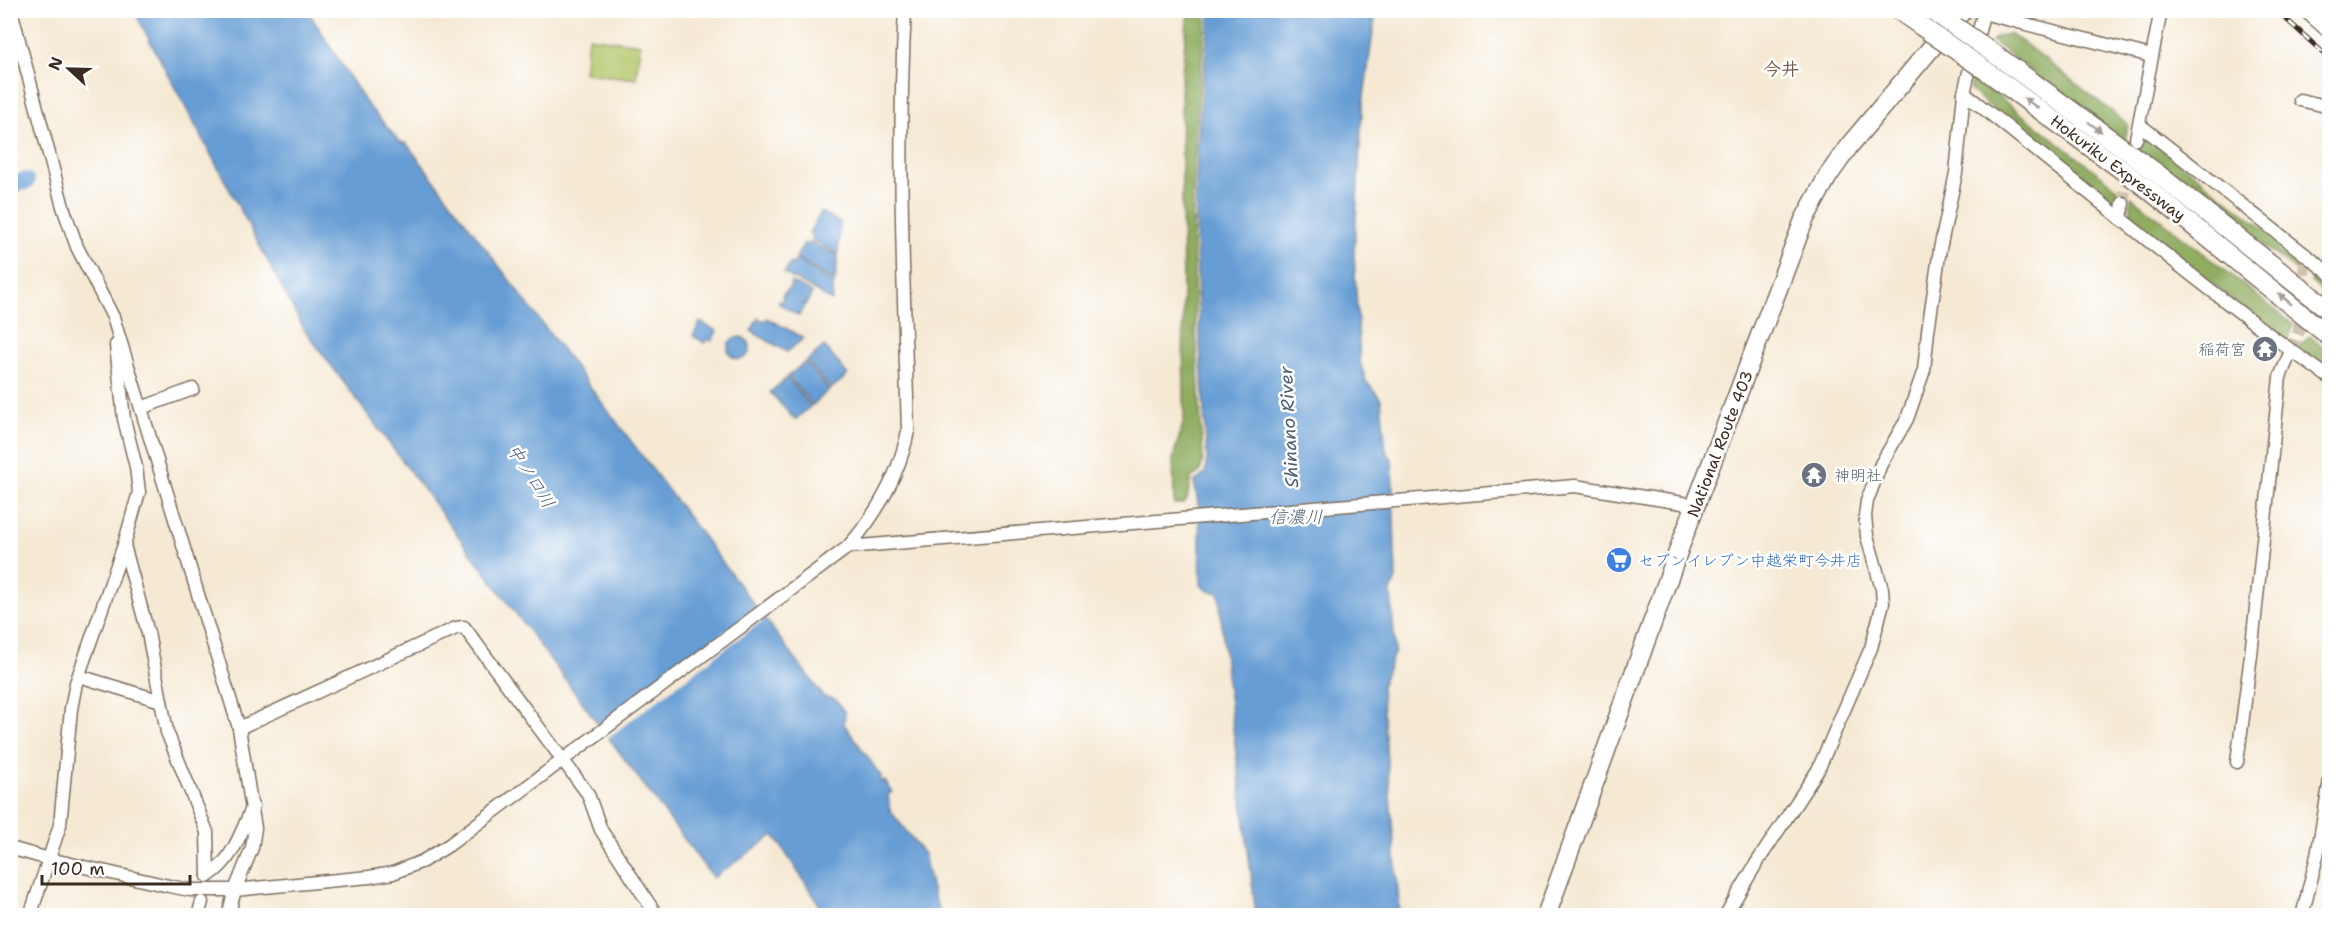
<svg xmlns="http://www.w3.org/2000/svg" width="2340" height="926" viewBox="0 0 2340 926" font-family="'Shantell Sans','Klee One',sans-serif">
<style>
.green{fill:#b4c86c;stroke:#787945;stroke-width:1.5}
.forest{fill:#8fac60;stroke:#656b3f;stroke-width:1.5}
.water{fill:#669dd4;stroke:#506479;stroke-width:1.5}
.pier{fill:#f5e9d4}
.lines{fill:none;stroke-linecap:round;stroke-linejoin:round}
.river{stroke:#669dd4;stroke-width:18}
.minor-tunnel{stroke:#d0c3b0;stroke-width:12;stroke-dasharray:12 6;stroke-linecap:butt}
.minor-casing{stroke:#7c6d5e;stroke-width:15}
.highway-casing{stroke:#7c6d5e;stroke-width:21}
.minor{stroke:#fff;stroke-width:12}
.highway{stroke:#fff;stroke-width:18}
.rail-casing{stroke:#3b2a1e;stroke-width:5}
.rail{stroke:#fff;stroke-width:3;stroke-dasharray:9;stroke-linecap:butt}
.highway-bridge-casing{stroke:#7c6d5e;stroke-width:21;stroke-linecap:butt}
.highway-bridge{stroke:#fff;stroke-width:18}
.oneway{fill:#a79f9a}
.labels{text-anchor:middle;dominant-baseline:central;stroke-width:5;stroke-linejoin:round;paint-order:stroke}
.street-label{font-size:16px;fill:#3b2a1e;stroke:#fff}
.worship-label{font-size:16px;fill:#5b616d;stroke:#fff;text-anchor:end}
.shop-label{font-size:16px;fill:#366cbe;stroke:#fff;text-anchor:start}
.neighbourhood-label{font-size:18px;font-weight:bold;fill:#715a43;stroke:#fff}
.water-label{font-size:18px;font-style:italic;fill:#4e5e70;stroke:#fff}
</style>
<rect width="100%" height="100%" fill="#fff"/>
<filter id="ink" filterUnits="userSpaceOnUse"><feTurbulence type="fractalNoise" baseFrequency=".0167" numOctaves="2"/><feDisplacementMap in="SourceGraphic" scale="12" xChannelSelector="R" yChannelSelector="G"/><feConvolveMatrix kernelMatrix="1 2 1 2 8 2 1 2 1" color-interpolation-filters="sRGB"/></filter>
<filter id="wash" filterUnits="userSpaceOnUse"><feTurbulence type="fractalNoise" baseFrequency=".008" numOctaves="4" result="noise"/><feDisplacementMap in="SourceGraphic" scale="24" xChannelSelector="R" yChannelSelector="G"/><feGaussianBlur stdDeviation="1.35" result="paint"/><feColorMatrix in="noise" values="0 0 0 0 0 0 0 0 0 0 0 0 0 0 0 0 0 1.4 0 .05"/><feComposite in="paint" operator="in"/></filter>
<g filter="url(#wash)">
<rect width="100%" height="100%" fill="#f5e9d4"/>
<path class="green" d="M588 37 640 44 636 79 584 73Z"/>
<g class="forest">
<path d="M1191 11H1207C1200 77 1193 144 1193 211 1193 294 1198 376 1203 458L1200 472 1191 478 1187 499 1183 504H1174L1173 458 1184 420 1181 82 1187 21Z"/>
<path d="M2008 34 2021 41 2128 124 2125 143 1992 41 1998 36Z"/>
<path d="M1973 77 2120 190 2118 204 2113 207 1970 90Z"/>
<path d="M2144 135 2302 258 2297 271 2137 150 2142 144Z"/>
<path d="M2131 196 2294 325 2287 343 2131 219Z"/>
<path d="M2311 265 2329 280V298L2311 282Z"/>
<path d="M2310 336 2329 353V373L2297 348Z"/>
</g>
<g class="water">
<path d="M134 11H308L366 103 400 142 407 144 824 697 835 699 845 713 844 724 881 776 880 782 885 781 892 792 888 795 890 810 924 854 933 894 941 915H821L817 901 774 835 713 878 304 329Z"/>
<path d="M1210 11H1376L1362 111 1354 254 1360 362 1366 381 1381 399 1386 451 1392 459 1396 578 1391 592 1395 651 1381 687 1400 915H1256L1226 672 1219 593 1208 591 1201 585 1199 509 1194 482 1205 474 1207 459C1202 377 1196 295 1196 212 1195 145 1203 77 1210 11Z"/>
<path d="M821 212 840 223 838 254 812 239 813 236 809 233Z"/>
<path d="M811 242 838 256 835 281 796 258 804 243 808 245Z"/>
<path d="M796 260 834 283 832 301 784 273 791 263 794 264Z"/>
<path d="M791 282 812 293 806 304 803 303 805 305 799 316 778 303 784 298 782 296 784 293 787 294 785 292 789 289Z"/>
<path d="M758 318 765 321 767 318 804 338 787 352 751 331Z"/>
<path d="M700 322 717 331 712 341 707 339 705 343 693 336Z"/>
<circle cx="739" cy="348" r="11"/>
<path d="M824 346 848 375 831 389 807 361Z"/>
<path d="M805 362 829 390 813 405 788 376Z"/>
<path d="M787 378 811 406 795 420 770 392Z"/>
</g>
<path class="pier" d="M759 606 767 617 605 740 596 729Z"/>
<g class="lines">
<path class="river" d="M10 184 26 181"/>
</g>
</g>
<g filter="url(#ink)">
<g class="lines">
<g class="minor-tunnel">
<path d="M2123 203 2128 168"/>
<path d="M2302 292 2305 264"/>
<path d="M2291 351 2299 331 2301 310"/>
</g>
<g class="minor-casing">
<g id="minor">
<path d="M11 10 63 207 77 247 113 317 239 728 255 828 252 848 235 890 228 916"/>
<path d="M2304 10 2330 33"/>
<path d="M1983 13 2151 56"/>
<path d="M1964 93C2086 188 2203 290 2330 378"/>
<path d="M2300 100 2330 107"/>
<path d="M2140 125 2330 274"/>
<path d="M2136 139 2161 10"/>
<path d="M2121 219 2123 203"/>
<path d="M141 408 193 389"/>
<path d="M124 545 148 633 167 732 207 832 208 876"/>
<path d="M848 547 1575 486 1695 505"/>
<path d="M79 676 161 701"/>
<path d="M239 728 456 628 464 627 588 794 601 830 657 916"/>
<path d="M2237 762 2251 655 2280 377 2291 351"/>
<path d="M10 848 49 859 169 886 190 890H235L369 877 393 873 423 861 449 845 848 547C877 514 899 475 908 431 904 291 897 151 905 10"/>
<path d="M208 876C233 861 241 832 253 806"/>
<path d="M30 916 60 825 71 709 76 683 124 545 139 492 136 467 124 419 116 345"/>
<path d="M198 916 202 902"/>
<path d="M1725 916 1756 864 1818 770 1871 648 1883 603 1882 589 1867 536 1865 516 1867 501 1881 464 1907 419 1924 370 1928 331 1940 249 1956 173 1964 93 1984 10"/>
<path d="M2302 916 2317 856 2330 780"/>
</g>
</g>
<g class="highway-casing">
<g id="highway">
<path d="M1898 10 1921 26"/>
<path d="M1996 55 2158 174 2330 311"/>
<path d="M1985 70 2148 189 2330 337"/>
<path d="M1546 916 1683 538 1804 220 1828 176 1849 146 1963 10"/>
</g>
</g>
<use href="#minor" class="minor"/>
<use href="#highway" class="highway"/>
<g class="rail-casing">
<path id="rail" d="M2276 10 2330 59"/>
</g>
<use href="#rail" class="rail"/>
<g class="highway-bridge-casing">
<g id="highway-bridge">
<path d="M1933 11 1996 55"/>
<path d="M1921 26 1985 70"/>
</g>
</g>
<use href="#highway-bridge" class="highway-bridge"/>
</g>
<defs><path id="oneway-solid" d="M-6-.8H1V-3.2L6.5 0L1 3.2V.8H-6Z" transform="scale(1.5)"/></defs>
<g class="oneway">
<use href="#oneway-solid" transform="translate(2031 103) rotate(-144)"/>
<use href="#oneway-solid" transform="translate(2095 127) rotate(37)"/>
<use href="#oneway-solid" transform="translate(2285 299) rotate(-140)"/>
</g>
</g>
<defs>
<g id="temple-disc" transform="scale(1.35)"><circle r="9.5" fill="#6b7280" stroke="#fff"/><path d="M0-6L5-2H3V0L6.5 2.5H4V6H1.5V3h-3V6H-4V2.5H-6.5L-3 0V-2H-5Z" fill="#fff"/></g>
<g id="supermarket-disc" transform="scale(1.35)"><circle r="9.5" fill="#3f7fe0" stroke="#fff"/><path d="M-6-5.5h2.5l.6 2H6L4.5 2H-2.5L-4.4-4H-6ZM-1.5 3.2a1.3 1.3 0 1 0 .1 0ZM3 3.2a1.3 1.3 0 1 0 .1 0Z" fill="#fff"/></g>
</defs>
<g fill-rule="evenodd">
<use href="#temple-disc" x="2265" y="349"/>
<use href="#temple-disc" x="1814" y="475"/>
<use href="#supermarket-disc" x="1619" y="560"/>
</g>
<g class="labels">
<g class="street-label">
<text transform="translate(2118 168) rotate(37)">Hokuriku Expressway</text>
<text transform="translate(1720 444) rotate(-69)">National Route 403</text>
</g>
<g class="worship-label">
<text x="2246" y="349">稲荷宮</text>
<text x="1834" y="475" text-anchor="start">神明社</text>
</g>
<g class="shop-label">
<text x="1638" y="560">セブンイレブン中越栄町今井店</text>
</g>
<g class="neighbourhood-label">
<text x="1781" y="69">今井</text>
</g>
<g class="water-label">
<text transform="translate(1289 427) rotate(-93)">Shinano River</text>
<text transform="translate(531 476) rotate(58)">中ノ口川</text>
<text x="1296" y="517">信濃川</text>
</g>
</g>
<rect width="2340" height="926" fill="none" stroke="#fff" stroke-width="36"/>
<g transform="translate(69 69) rotate(292)" stroke="#ffffff" stroke-width="4.5" paint-order="stroke">
<path d="M0-4.5L10 22L0 15L-10 22Z" fill="#3b2a1e"/>
<text y="-9" font-size="16" font-weight="bold" text-anchor="middle" fill="#3b2a1e">N</text>
</g>
<path d="M42 875v9h148v-9" fill="none" stroke="#3b2a1e" stroke-width="3"/>
<text x="51" y="875" font-size="18" fill="#3b2a1e" stroke="#ffffff" stroke-width="4.5" paint-order="stroke">100 m</text>
</svg>
